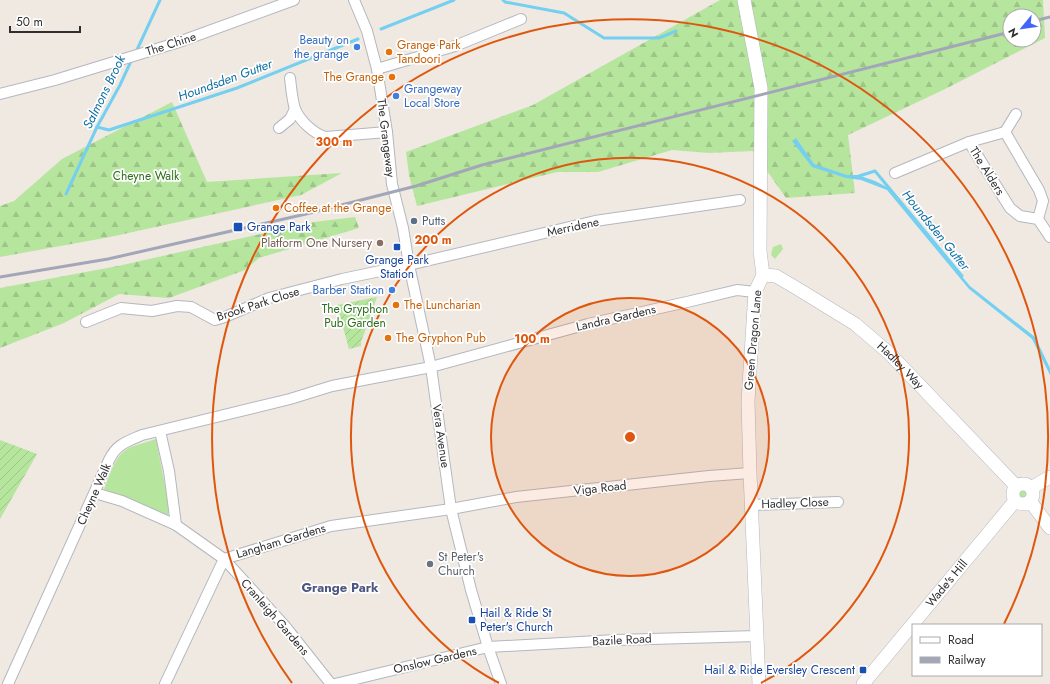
<svg xmlns="http://www.w3.org/2000/svg" width="1050" height="684" viewBox="0 0 1050 684" font-family="Jost,sans-serif">
<style>
.grass{fill:#b6e59e}
.forest{fill:url(#forest-firs);fill-rule:evenodd}
.garden{fill:url(#garden-furrows)}
.water{fill:#75cff0}
.lines{fill:none;stroke-linecap:round;stroke-linejoin:round}
.stream{stroke:#75cff0;stroke-width:3}
.minor-casing{stroke:#b4b7c1;stroke-width:12}
.tertiary-casing{stroke:#b4b7c1;stroke-width:14}
.minor{stroke:#fff;stroke-width:10}
.tertiary{stroke:#fff;stroke-width:13}
.rail{stroke:#a3a6b8;stroke-width:3}
.ring{fill:none;stroke:#df570e;stroke-width:2}
.shop-dot{fill:#3f7fe0;stroke:#fff;stroke-width:1.5}
.food-dot{fill:#e8710a;stroke:#fff;stroke-width:1.5}
.service-dot{fill:#5c6f8a;stroke:#fff;stroke-width:1.5}
.transit-dot{fill:#1a4fb4;stroke:#fff;stroke-width:1.5}
.education-dot{fill:#8d6e63;stroke:#fff;stroke-width:1.5}
.worship-dot{fill:#6b7280;stroke:#fff;stroke-width:1.5}
.labels{text-anchor:middle;dominant-baseline:central;stroke-width:3.5;stroke-linejoin:round;paint-order:stroke}
.shop-label{font-size:12px;fill:#366cbe;stroke:#fff;text-anchor:end}
.street-label{font-size:12px;fill:#2e2e2e;stroke:#fff}
.food-label{font-size:12px;fill:#c56008;stroke:#fff;text-anchor:start}
.park-label{font-size:12px;fill:#2c6e1b;stroke:#fff}
.service-label{font-size:12px;fill:#4e5e75;stroke:#fff;text-anchor:start}
.transit-label{font-size:12px;fill:#164399;stroke:#fff;text-anchor:start}
.education-label{font-size:12px;fill:#785e54;stroke:#fff;text-anchor:end}
.worship-label{font-size:12px;fill:#5b616d;stroke:#fff;text-anchor:start}
.water-label{font-size:13px;font-style:italic;fill:#0d6fa3;stroke:#fff}
.neighbourhood-label{font-size:13px;font-weight:bold;fill:#4d5680;stroke:#fff}
.centre{fill:#df570e;stroke:#fff;stroke-width:2}
.ring-label{font-size:12px;text-anchor:middle;font-weight:bold;fill:#df570e;stroke:#fff;stroke-width:3.5;stroke-linejoin:round;paint-order:stroke}
</style>
<defs>
<pattern id="forest-firs" width="22" height="20" patternUnits="userSpaceOnUse"><rect width="22" height="20" fill="#b6e59e"/><path d="M5 1l3.5 6h-7zM16 11l3.5 6h-7z" fill="#9dc588"/></pattern>
<pattern id="garden-furrows" width="10" height="10" patternUnits="userSpaceOnUse"><rect width="10" height="10" fill="#b6e59e"/><path d="M-1 1l2-2M0 10L10 0M9 11l2-2" fill="none" stroke="#9dc588"/></pattern>
</defs>
<rect width="100%" height="100%" fill="#efe9e1"/>
<g class="grass">
<path d="M781 244 783 249 775 259 771 255 773 247Z"/>
<path d="M156 439 169 507 168 515 162 517 104 489C110 475 115 454 131 447 139 444 148 442 156 439Z"/>
<circle cx="1023" cy="494" r="7"/>
</g>
<g class="forest">
<path d="M720 0H1043L1045 38 945 89 848 135 855 193 786 198 753 151 709 153 672 150 598 172H557L417 206 409 175 406 152 533 105ZM1010 16H1034V40H1010Z"/>
<path d="M172 102 207 182 342 173 301 195 110 237 0 257V206L14 201 62 159Z"/>
<path d="M355 217 359 228 259 258 245 270 169 298 119 294 64 323 0 348V288L118 266 278 230H286L314 222Z"/>
</g>
<g class="garden">
<path d="M377 297 361 342V346L349 349 337 305Z"/>
<path d="M0 440 37 454 0 519Z"/>
</g>
<path class="water" d="M796 138 814 164 847 175H858L875 181 887 187 970 286 1035 337 1050 368V375L1032 339 969 289 887 190 861 180 846 178 812 167 792 141Z"/>
<g class="lines">
<g class="stream">
<path d="M503 0 505 2 564 13 604 38H659L676 31"/>
<path d="M381 29 454 0"/>
<path d="M136 52 160 0"/>
<path d="M97 127 109 130 237 88 358 39"/>
<path d="M856 177 875 171 962 276"/>
<path d="M66 194 97 127 120 85 132 59"/>
</g>
<g class="minor-casing">
<g id="minor">
<path d="M354 0 367 31 377 69 387 132 392 184 403 228 409 265 431 367 451 509 471 590 488 647 501 684"/>
<path d="M377 69 455 46 521 19"/>
<path d="M290 78C291 87 292 99 295 109 300 121 314 134 326 137L387 132"/>
<path d="M0 94 55 80 176 43 294 0"/>
<path d="M279 128 290 119 295 109"/>
<path d="M1005 132 1016 114"/>
<path d="M895 173 969 142"/>
<path d="M1038 219 1043 201 1039 190 1005 132 969 142 1010 208 1020 216 1038 219 1050 237"/>
<path d="M86 322 121 308 152 311 177 306 191 307 215 320 225 317 269 298 342 279 409 265 595 221 740 200"/>
<path d="M160 431 169 471 176 525"/>
<path d="M95 493 122 501 176 525 224 559 285 626 331 684"/>
<path d="M752 505 838 502"/>
<path d="M8 684 109 460C117 444 126 442 142 435L290 399 332 386 431 367 588 324 687 302 737 290 755 292"/>
<path d="M165 684 224 559 331 526 451 509 516 497 709 476 750 473"/>
<path d="M335 684 488 647 616 640 757 636"/>
</g>
</g>
<g class="tertiary-casing">
<g id="tertiary">
<path d="M744 0 761 88 760 251 763 275 755 292 748 401 750 473 759 684"/>
<path id="s1" d="M763 275 776 276 798 289 855 324 889 353 1016 486"/>
<circle cx="1023" cy="494" r="10"/>
<path d="M1031 488 1050 477"/>
<path d="M1030 501 1050 528"/>
<path id="s2" d="M863 684 1015 501"/>
</g>
</g>
<use href="#minor" class="minor"/>
<use href="#tertiary" class="tertiary"/>
<g class="rail">
<path d="M1034 21 1050 17"/>
<path d="M0 277 108 259 306 214 416 186 482 165 1010 32"/>
</g>
</g>
<circle cx="630" cy="437" r="139" fill="#df570e" fill-opacity=".12"/>
<g class="ring">
<circle cx="630" cy="437" r="139"/>
<path d="M499 683A279 279 0 1 1 761 683"/>
<path d="M292 683A418 418 0 1 1 1004 624"/>
</g>
<g class="shop-dot">
<circle cx="357" cy="47" r="4"/>
<circle cx="396" cy="96" r="4"/>
<circle cx="392" cy="290" r="4"/>
</g>
<g class="food-dot">
<circle cx="389" cy="52" r="4"/>
<circle cx="392" cy="77" r="4"/>
<circle cx="276" cy="208" r="4"/>
<circle cx="396" cy="305" r="4"/>
<circle cx="388" cy="338" r="4"/>
</g>
<circle class="service-dot" cx="414" cy="221" r="4"/>
<g class="transit-dot">
<rect x="233" y="222" width="10" height="10" rx="2"/>
<rect x="393" y="243" width="8" height="8" rx="2"/>
<rect x="468" y="616" width="8" height="8" rx="2"/>
<rect x="859" y="666" width="8" height="8" rx="2"/>
</g>
<circle class="education-dot" cx="380" cy="243" r="4"/>
<circle class="worship-dot" cx="430" cy="564" r="4"/>
<g class="labels">
<g class="shop-label">
<text x="349" y="40">Beauty on<tspan x="349" dy="14">the grange</tspan></text>
<text x="404" y="89" text-anchor="start">Grangeway<tspan x="404" dy="14">Local Store</tspan></text>
<text x="384" y="290">Barber Station</text>
</g>
<g class="street-label">
<text transform="translate(171 44) rotate(-18)">The Chine</text>
<text transform="translate(386 138) rotate(83)">The Grangeway</text>
<text transform="translate(987 171) rotate(58)">The Alders</text>
<text transform="translate(573 227) rotate(-12)">Merridene</text>
<text transform="translate(258 304) rotate(-18)">Brook Park Close</text>
<text transform="translate(616 318) rotate(-13)">Landra Gardens</text>
<text transform="translate(753 340) rotate(-85)">Green Dragon Lane</text>
<text stroke="none"><textPath href="#s1" startOffset="167">Hadley Way</textPath></text>
<text transform="translate(441 436) rotate(82)">Vera Avenue</text>
<text transform="translate(600 488) rotate(-6)">Viga Road</text>
<text transform="translate(94 494) rotate(-66)">Cheyne Walk</text>
<text transform="translate(795 503) rotate(-2)">Hadley Close</text>
<text transform="translate(281 541) rotate(-17)">Langham Gardens</text>
<text stroke="none"><textPath href="#s2" startOffset="131">Wade's Hill</textPath></text>
<text transform="translate(275 617) rotate(49)">Cranleigh Gardens</text>
<text transform="translate(622 640) rotate(-3)">Bazile Road</text>
<text transform="translate(435 660) rotate(-13)">Onslow Gardens</text>
</g>
<g class="food-label">
<text x="397" y="45">Grange Park<tspan x="397" dy="14">Tandoori</tspan></text>
<text x="384" y="77" text-anchor="end">The Grange</text>
<text x="284" y="208">Coffee at the Grange</text>
<text x="404" y="305">The Luncharian</text>
<text x="396" y="338">The Gryphon Pub</text>
</g>
<g class="park-label">
<text x="146" y="176">Cheyne Walk</text>
<text x="355" y="309">The Gryphon<tspan x="355" dy="14">Pub Garden</tspan></text>
</g>
<g class="service-label">
<text x="422" y="221">Putts</text>
</g>
<g class="transit-label">
<text x="247" y="227">Grange Park</text>
<text x="397" y="260" text-anchor="middle">Grange Park<tspan x="397" dy="14">Station</tspan></text>
<text x="480" y="613">Hail &amp; Ride St<tspan x="480" dy="14">Peter's Church</tspan></text>
<text x="855" y="670" text-anchor="end">Hail &amp; Ride Eversley Crescent</text>
</g>
<g class="education-label">
<text x="372" y="243">Platform One Nursery</text>
</g>
<g class="worship-label">
<text x="438" y="557">St Peter's<tspan x="438" dy="14">Church</tspan></text>
</g>
<g class="water-label">
<text transform="translate(225 80) rotate(-20)">Houndsden Gutter</text>
<text transform="translate(104 92) rotate(-64)">Salmons Brook</text>
<text transform="translate(936 230) rotate(51)">Houndsden Gutter</text>
</g>
<g class="neighbourhood-label">
<text x="340" y="587">Grange Park</text>
</g>
</g>
<circle cx="630" cy="437" r="6" class="centre"/>
<g class="ring-label">
<text x="334" y="146">300 m</text>
<text x="433" y="244">200 m</text>
<text x="532" y="343">100 m</text>
</g>
<rect x="912" y="624" width="130" height="52" fill="#ffffff" stroke="#ababab"/>
<rect x="920" y="637" width="20" height="6" fill="#ffffff" stroke="#ababab"/>
<text x="948" y="644" font-size="12" fill="#2e2e2e">Road</text>
<rect x="920" y="657" width="20" height="6" fill="#a3a6b8" stroke="#ababab"/>
<text x="948" y="664" font-size="12" fill="#2e2e2e">Railway</text>
<g transform="translate(1022 28) rotate(241)"><circle r="19" fill="#ffffff" stroke="#ababab"/>
<path d="M0-3L7 15L0 10L-7 15Z" fill="#4264fb"/>
<text y="-6" font-size="11" font-weight="bold" text-anchor="middle" fill="#2e2e2e">N</text>
</g>
<path d="M10 26v6h70v-6" fill="none" stroke="#2e2e2e" stroke-width="2"/>
<text x="16" y="26" font-size="12" fill="#2e2e2e" stroke="#ffffff" stroke-width="3" paint-order="stroke">50 m</text>
</svg>
